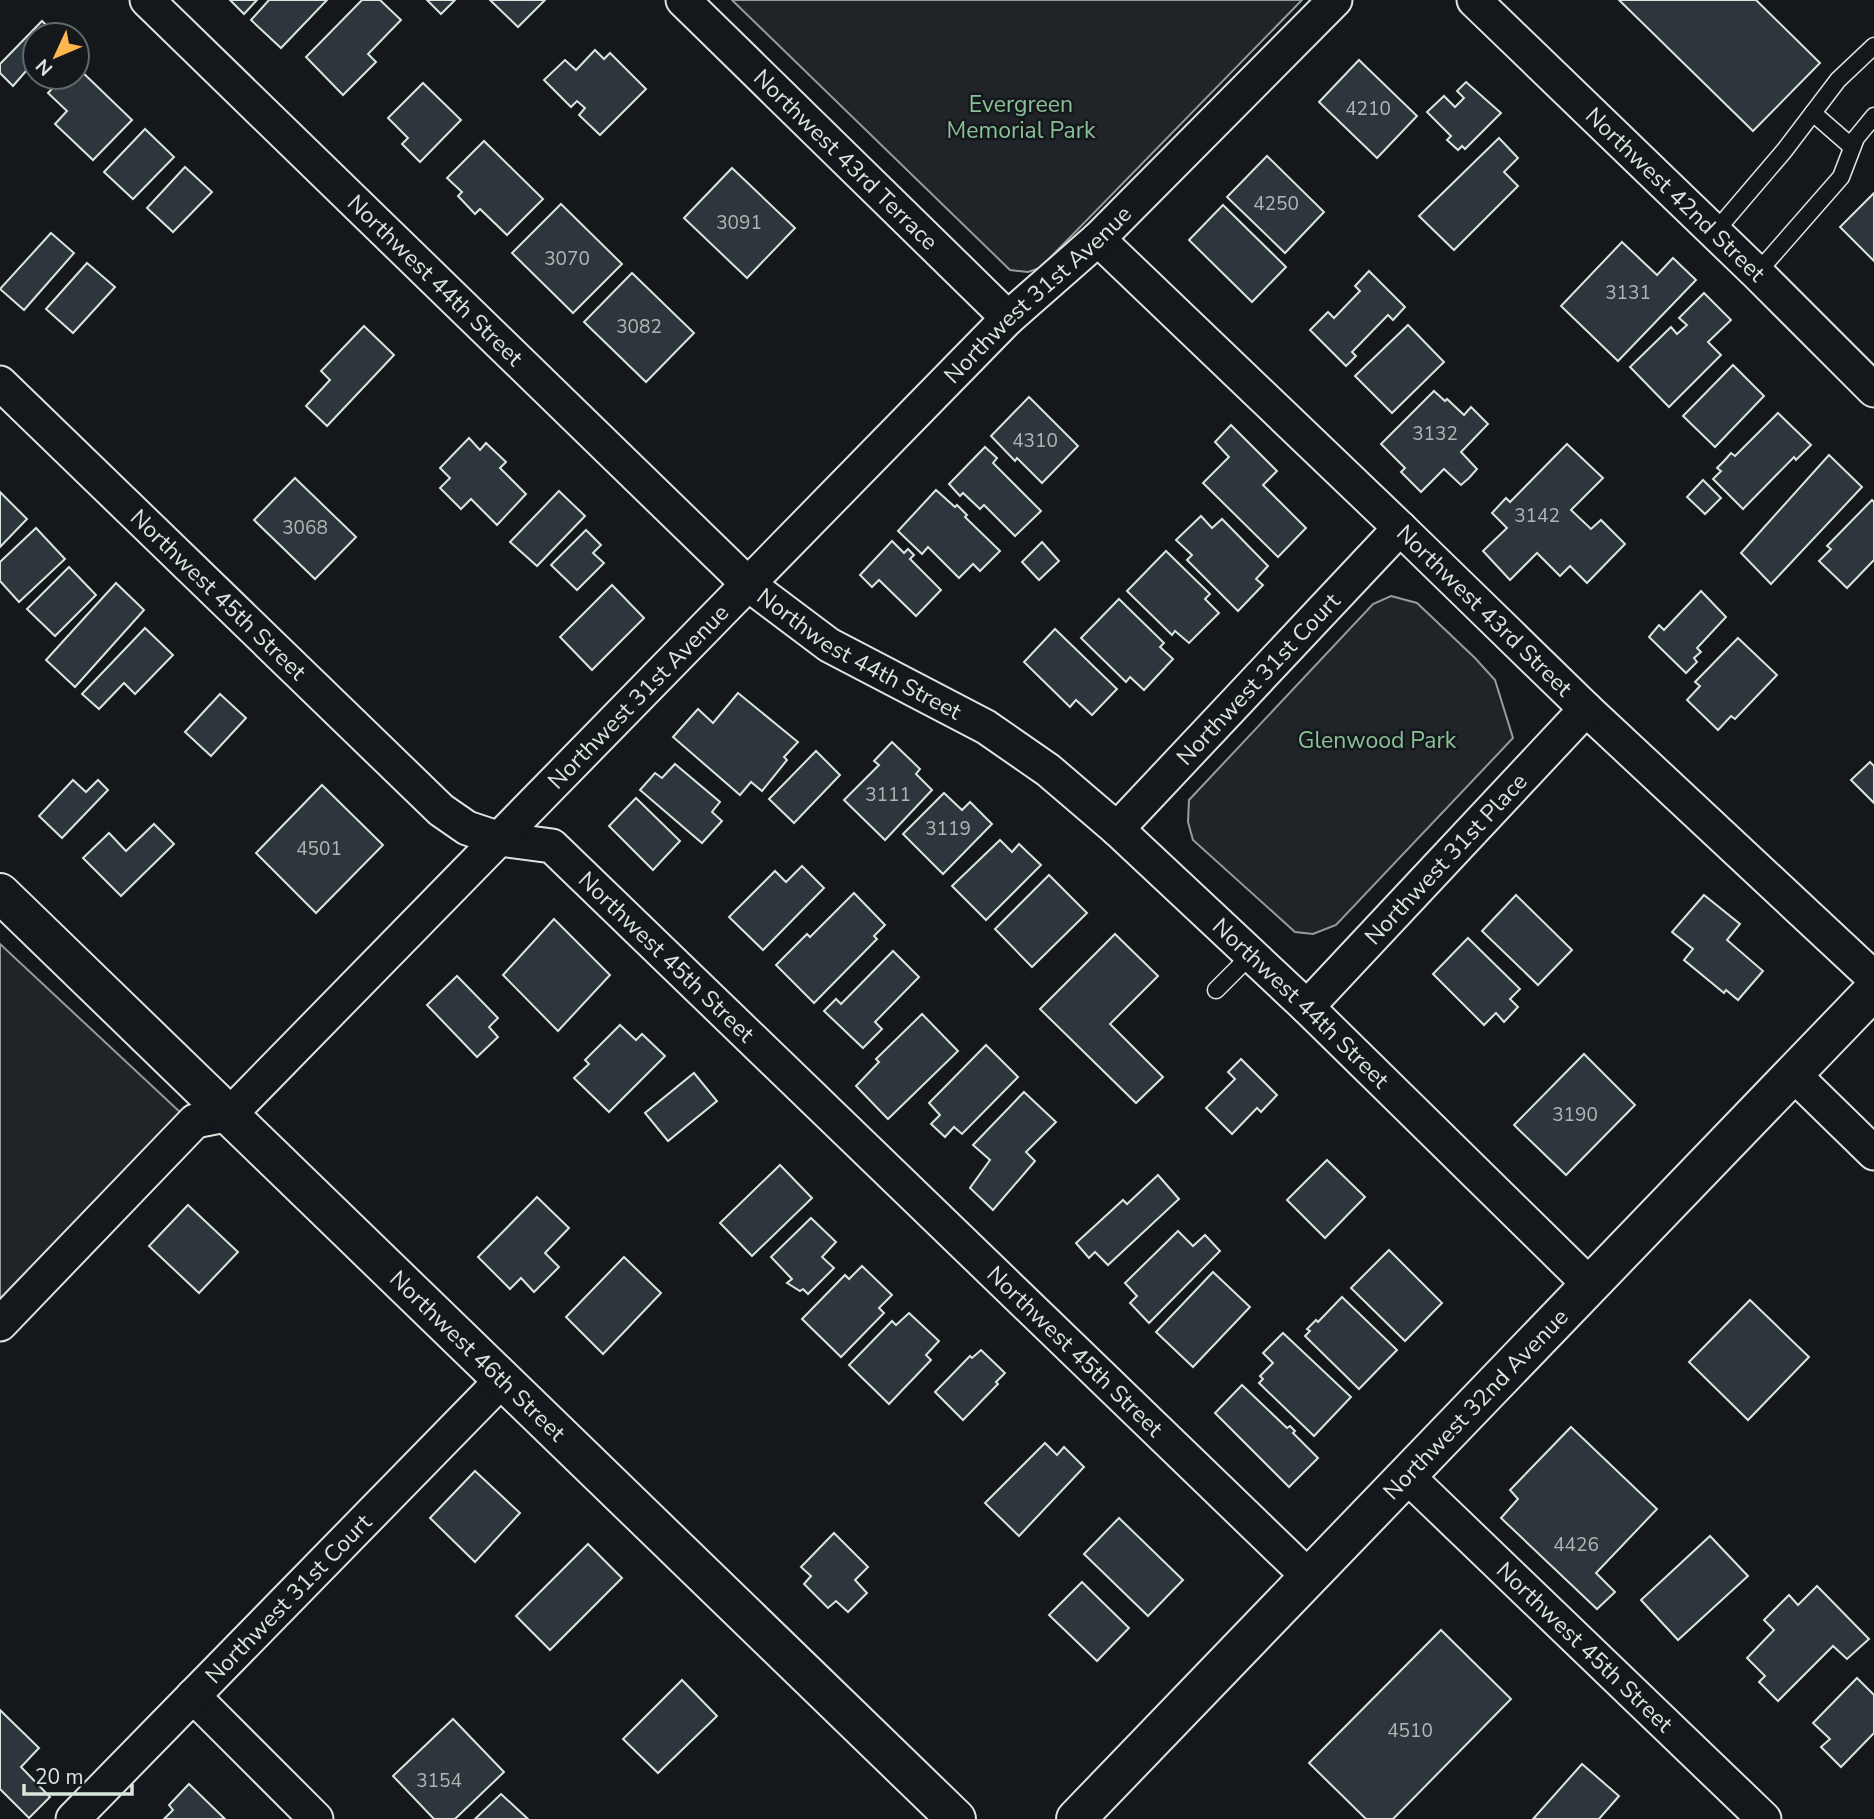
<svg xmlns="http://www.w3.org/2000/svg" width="1874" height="1819" viewBox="0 0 1874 1819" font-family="'Nunito Sans',sans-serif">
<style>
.green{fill:#202428;stroke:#939e99;stroke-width:2}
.building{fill:#2c363c;stroke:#d8e6dc;stroke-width:2}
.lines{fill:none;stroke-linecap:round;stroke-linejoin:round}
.lane-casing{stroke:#d8e6dc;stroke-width:19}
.street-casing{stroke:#d8e6dc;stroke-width:37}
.secondary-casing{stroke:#d8e6dc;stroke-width:42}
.lane{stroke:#14181c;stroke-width:16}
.street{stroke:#14181c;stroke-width:33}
.secondary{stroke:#14181c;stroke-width:38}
.labels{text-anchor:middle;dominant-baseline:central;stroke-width:5;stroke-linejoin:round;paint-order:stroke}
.number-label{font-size:19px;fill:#adbab4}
.park-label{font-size:23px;fill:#8ac095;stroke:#14181c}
.street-label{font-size:23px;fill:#d8e6dc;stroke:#14181c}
</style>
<rect width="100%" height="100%" fill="#14181c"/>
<g class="green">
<path d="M732 0H1302L1040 268 1028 272 1010 270Z"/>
<path d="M1391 596 1417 603 1475 658 1495 680 1513 738 1336 925 1313 934 1295 932 1193 840 1188 822 1189 800 1373 604Z"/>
<path d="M0 944 181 1113 0 1300Z"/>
</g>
<g class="building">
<path d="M230 0H257L244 14Z"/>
<path d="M269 0H327L281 48 251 20Z"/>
<path d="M362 0H380L401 20 368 54 376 62 343 95 306 57Z"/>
<path d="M427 0H455L441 14Z"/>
<path d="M490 0H545L518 27Z"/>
<path d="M1619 0H1756L1820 63 1753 131Z"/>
<path d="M42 21 57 35H35V65L33 63 13 86 0 73V64Z"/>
<path d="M595 50 604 59 610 53 646 89 600 135 579 115 585 108 577 101 571 107 544 80 565 60 576 70Z"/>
<path d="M1359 60 1417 116 1377 158 1319 102Z"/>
<path d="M77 67 132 120 93 160 55 124 67 111 48 93 63 77H77Z"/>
<path d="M1466 82 1501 113 1465 149 1462 146 1458 150 1447 140 1451 136 1427 112 1444 96 1455 107 1464 98 1457 91Z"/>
<path d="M423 83 461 120 420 162 402 144 408 138 388 118Z"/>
<path d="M145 129 174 157 133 199 104 172Z"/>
<path d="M1499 138 1518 158 1504 172 1518 186 1454 250 1419 216Z"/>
<path d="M484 141 543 199 507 235 480 209 475 214 458 196 462 192 447 178Z"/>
<path d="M1267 156 1324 212 1285 253 1227 197Z"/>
<path d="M185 167 212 192 173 232 147 208Z"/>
<path d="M732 168 795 228 747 278 684 218Z"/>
<path d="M1874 193V261L1840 227Z"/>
<path d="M561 204 622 264 573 313 512 253Z"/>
<path d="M1223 205 1286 267 1252 302 1189 240Z"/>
<path d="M51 233 74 253 24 310 0 289Z"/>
<path d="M1622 242 1657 275 1673 258 1696 280 1618 361 1561 306Z"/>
<path d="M87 263 115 287 73 333 46 309Z"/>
<path d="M1369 271 1405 307 1393 320 1388 315 1352 352 1356 356 1346 366 1310 330 1328 312 1334 318 1360 291 1355 286Z"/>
<path d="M632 273 694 333 646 382 584 322Z"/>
<path d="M1704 293 1731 320 1708 342 1721 355 1669 407 1630 367 1671 327 1677 334 1687 325 1679 318Z"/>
<path d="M1408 325 1444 362 1392 413 1355 376Z"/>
<path d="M364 326 394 355 327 426 306 406 330 380 321 371Z"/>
<path d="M1733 365 1764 396 1715 447 1683 416Z"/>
<path d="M1434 391 1445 401 1447 399 1464 415 1471 407 1488 424 1461 452 1477 469 1469 478 1461 485 1444 469 1421 492 1401 472 1405 468 1381 444Z"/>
<path d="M1029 397 1078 446 1042 483 1017 458 1015 461 991 436Z"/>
<path d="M1778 413 1811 445 1796 460 1794 457 1743 509 1713 479 1721 471 1717 468 1724 461 1731 453 1735 456Z"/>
<path d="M1231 425 1277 471 1263 485 1306 528 1278 557 1203 483 1229 457 1215 442Z"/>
<path d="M469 438 480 450 486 443 506 462 500 468 526 494 497 525 471 499 461 509 440 488 450 478 440 468Z"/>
<path d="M1567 444 1603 478 1571 510 1591 529 1601 520 1625 544 1587 583 1570 566 1560 576 1537 553 1510 580 1483 551 1507 528 1492 513 1506 498 1510 502Z"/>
<path d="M985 447 997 458 993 463 1041 511 1015 536 984 505 980 509 963 493 960 496 949 484Z"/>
<path d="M1829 455 1862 487 1771 584 1741 553Z"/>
<path d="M295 478 356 537 315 579 254 520Z"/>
<path d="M1703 480 1721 498 1705 514 1687 497Z"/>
<path d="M936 490 955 507 957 505 967 515 965 517 1000 551 980 571 973 564 959 578 928 547 922 554 898 531Z"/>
<path d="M559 491 585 516 537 566 510 542Z"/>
<path d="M0 492 27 519 0 547Z"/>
<path d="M1872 500 1874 502V560L1847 588 1819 561 1831 549 1827 546Z"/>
<path d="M1201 516 1212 528 1222 519 1268 566 1256 579 1263 585 1238 611 1187 560 1192 555 1176 540Z"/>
<path d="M36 528 65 559 19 602 0 581V562Z"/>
<path d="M586 530 601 545 593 553 604 563 577 590 551 565Z"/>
<path d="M892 541 904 553 908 549 914 555 910 559 941 590 916 616 879 580 872 587 860 575Z"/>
<path d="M1042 542 1059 561 1039 580 1022 562Z"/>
<path d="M1166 551 1210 594 1205 599 1219 613 1189 643 1175 631 1172 635 1127 591Z"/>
<path d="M69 567 96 595 55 636 27 609Z"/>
<path d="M116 583 144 610 75 687 46 660Z"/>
<path d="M612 585 644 618 592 670 560 637Z"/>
<path d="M1701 591 1726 617 1697 648 1701 652 1694 658 1697 662 1686 673 1649 637 1659 625 1664 630Z"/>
<path d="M1119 599 1164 643 1160 647 1173 659 1144 690 1130 677 1126 682 1081 638Z"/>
<path d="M145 628 173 655 135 694 124 683 99 709 82 694Z"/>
<path d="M1055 629 1117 689 1092 715 1076 700 1070 707 1024 662Z"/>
<path d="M1738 638 1777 675 1735 719 1731 716 1718 730 1687 700 1700 686 1695 682Z"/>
<path d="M738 693 798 742 784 757 787 760 762 791 751 782 740 795 673 737 698 709 713 723Z"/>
<path d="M220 694 246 718 211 756 185 732Z"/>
<path d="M892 742 920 769 916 774 932 790 885 840 844 800 879 765 874 761Z"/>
<path d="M816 751 840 775 794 823 769 799Z"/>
<path d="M1870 762 1874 766V803L1851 780Z"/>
<path d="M675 764 720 802 712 812 722 821 702 843 640 790 655 773 662 778Z"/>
<path d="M73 780 86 792 98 780 108 790 62 838 39 816Z"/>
<path d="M322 785 383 845 316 913 256 853Z"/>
<path d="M944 793 962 810 970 802 992 824 943 874 903 834Z"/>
<path d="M636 798 680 841 653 870 609 826Z"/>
<path d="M154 824 174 844 121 896 83 858 109 833 126 851Z"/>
<path d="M1000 840 1012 852 1019 844 1041 865 986 920 952 886Z"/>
<path d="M802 866 824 888 763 950 729 917 775 871 786 882Z"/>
<path d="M1049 875 1087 913 1032 967 995 929Z"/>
<path d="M854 893 885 925 874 936 877 939 814 1003 776 965 807 934 810 937Z"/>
<path d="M1516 895 1572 950 1538 985 1482 931Z"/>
<path d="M1704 895 1740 924 1727 940 1763 971 1738 1000 1726 990 1724 993 1684 960 1693 949 1672 932Z"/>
<path d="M554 919 610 975 558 1031 503 975Z"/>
<path d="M1115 934 1158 976 1110 1024 1163 1077 1136 1103 1040 1009Z"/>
<path d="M1468 938 1520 989 1510 999 1518 1007 1504 1022 1496 1013 1484 1025 1433 974Z"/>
<path d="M893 951 919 977 875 1022 882 1029 863 1048 824 1011 836 999 841 1004Z"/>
<path d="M457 976 498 1018 489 1027 498 1037 477 1057 427 1005Z"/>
<path d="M922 1014 958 1051 888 1119 856 1086 879 1062 876 1059Z"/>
<path d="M620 1025 636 1040 642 1034 665 1056 609 1112 574 1078 589 1064 585 1060Z"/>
<path d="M986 1045 1018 1077 962 1134 954 1127 945 1137 931 1124 940 1115 929 1103Z"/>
<path d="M1584 1054 1635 1105 1566 1175 1514 1125Z"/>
<path d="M1241 1059 1277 1095 1261 1112 1257 1108 1232 1134 1206 1108 1235 1079 1228 1072Z"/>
<path d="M694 1073 717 1101 668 1141 645 1113Z"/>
<path d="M1024 1092 1056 1122 1026 1152 1035 1161 993 1210 970 1188 990 1160 973 1145Z"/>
<path d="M1327 1160 1365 1197 1325 1238 1287 1200Z"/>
<path d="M780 1165 812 1198 752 1256 720 1223Z"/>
<path d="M1158 1175 1179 1199 1108 1265 1095 1252 1089 1258 1076 1243 1123 1200 1127 1204Z"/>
<path d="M537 1197 569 1228 545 1253 559 1267 534 1292 521 1278 510 1289 478 1257Z"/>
<path d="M188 1205 238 1252 199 1293 149 1246Z"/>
<path d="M811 1218 836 1242 822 1257 834 1268 808 1294 803 1289 800 1291 787 1283 792 1279 771 1257Z"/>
<path d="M1178 1231 1193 1246 1205 1235 1220 1251 1149 1323 1130 1303 1137 1296 1125 1283Z"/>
<path d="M1389 1250 1442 1303 1405 1341 1351 1288Z"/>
<path d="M624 1257 661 1293 603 1354 566 1317Z"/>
<path d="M862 1266 892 1295 879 1308 884 1313 841 1357 802 1319 845 1275 849 1279Z"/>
<path d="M1213 1272 1250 1307 1193 1367 1156 1332Z"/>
<path d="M1342 1297 1397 1350 1359 1389 1305 1336 1310 1331 1307 1329 1316 1320 1318 1322Z"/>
<path d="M1750 1300 1809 1357 1748 1420 1689 1362Z"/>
<path d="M909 1313 939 1341 926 1355 931 1360 889 1404 849 1365 892 1321 896 1325Z"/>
<path d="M1283 1333 1351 1397 1314 1436 1259 1383 1263 1379 1260 1376 1273 1363 1263 1353Z"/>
<path d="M981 1350 1005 1373 996 1382 998 1384 963 1420 935 1392 970 1356 972 1358Z"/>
<path d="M1242 1385 1287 1428 1290 1426 1295 1431 1293 1433 1318 1458 1289 1487 1215 1413Z"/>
<path d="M1571 1427 1657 1509 1596 1573 1615 1592 1597 1609 1501 1518 1518 1499 1510 1490Z"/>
<path d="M1045 1443 1057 1455 1064 1447 1084 1467 1019 1536 985 1503Z"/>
<path d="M475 1471 520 1513 475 1562 430 1518Z"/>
<path d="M1119 1518 1183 1580 1148 1616 1084 1554Z"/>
<path d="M834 1533 868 1567 855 1580 867 1593 848 1612 836 1601 828 1608 804 1584 811 1576 801 1567Z"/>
<path d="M1710 1536 1748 1576 1678 1640 1641 1600Z"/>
<path d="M588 1544 622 1578 550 1650 516 1616Z"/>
<path d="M1082 1582 1129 1628 1097 1661 1049 1615Z"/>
<path d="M1817 1586 1869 1639 1847 1659 1833 1646 1778 1701 1759 1682 1765 1676 1747 1658 1774 1630 1764 1620 1789 1595 1798 1605Z"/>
<path d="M1441 1630 1511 1699 1393 1819H1366L1309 1763Z"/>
<path d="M1857 1678 1874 1695V1733L1841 1767 1821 1747 1830 1739 1813 1723Z"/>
<path d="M682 1680 717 1716 658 1773 623 1739Z"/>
<path d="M0 1710 39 1748 21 1767 50 1797 29 1818 0 1789Z"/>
<path d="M453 1719 504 1772 455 1819H434L393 1776Z"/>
<path d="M1582 1764 1619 1796 1599 1819H1533Z"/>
<path d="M189 1784 225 1819H164L173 1810 169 1805Z"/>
<path d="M501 1794 528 1819H475Z"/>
</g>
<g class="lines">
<g class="lane-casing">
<g id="lane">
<path d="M1813 113 1852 147"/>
<path d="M1714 233 1784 151 1838 80 1874 46"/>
<path d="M1757 273 1841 177 1856 138 1874 116"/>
<path d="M1216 990 1251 955"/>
</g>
</g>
<g class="street-casing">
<g id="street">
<path id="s1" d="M147 0 748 584 829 645 986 727 1048 770 1117 829 1307 1007 1590 1285"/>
<path id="s2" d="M683 0 1008 318"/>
<path id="s3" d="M1474 0 1757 273 1874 390"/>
<path id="s4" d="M1098 239 1400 528 1586 709 1874 978"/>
<path id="s5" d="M0 383 441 810 467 828 500 839 552 846 1309 1577"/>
<path id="s6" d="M1117 829 1400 528"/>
<path id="s7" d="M1307 1007 1586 709"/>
<path d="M1793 1074 1874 1153"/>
<path id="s8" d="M0 1324 195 1121 230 1114 1008 318 1098 239 1335 0"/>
<path id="s9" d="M1406 1475 1764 1819"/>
<path d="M193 1696 316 1819"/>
<path id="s10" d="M73 1819 503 1379"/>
</g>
</g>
<g class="secondary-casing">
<g id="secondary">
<path id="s11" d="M0 893 956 1819"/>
<path id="s12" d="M1076 1819 1874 990"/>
</g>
</g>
<use href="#lane" class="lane"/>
<use href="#street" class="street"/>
<use href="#secondary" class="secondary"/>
</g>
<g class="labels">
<g class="number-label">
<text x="1368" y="109">4210</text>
<text x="1276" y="204">4250</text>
<text x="739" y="223">3091</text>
<text x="567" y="259">3070</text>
<text x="1628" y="293">3131</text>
<text x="639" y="327">3082</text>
<text x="1435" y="434">3132</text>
<text x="1035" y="441">4310</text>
<text x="1537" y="516">3142</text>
<text x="305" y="528">3068</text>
<text x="888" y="795">3111</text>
<text x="948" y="829">3119</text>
<text x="319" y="849">4501</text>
<text x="1575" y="1115">3190</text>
<text x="1576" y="1545">4426</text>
<text x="1410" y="1731">4510</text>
<text x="439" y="1781">3154</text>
</g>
<g class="park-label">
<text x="1021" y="104">Evergreen<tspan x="1021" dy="26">Memorial Park</tspan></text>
<text x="1377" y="740">Glenwood Park</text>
</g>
<g class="street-label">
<text stroke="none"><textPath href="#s2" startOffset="228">Northwest 43rd Terrace</textPath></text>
<text stroke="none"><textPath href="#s3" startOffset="280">Northwest 42nd Street</textPath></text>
<text stroke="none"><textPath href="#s1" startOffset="402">Northwest 44th Street</textPath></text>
<text stroke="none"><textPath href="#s8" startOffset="1468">Northwest 31st Avenue</textPath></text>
<text stroke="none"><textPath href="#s5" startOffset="304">Northwest 45th Street</textPath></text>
<text stroke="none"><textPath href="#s4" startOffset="536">Northwest 43rd Street</textPath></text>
<text stroke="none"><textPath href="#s1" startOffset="970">Northwest 44th Street</textPath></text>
<text stroke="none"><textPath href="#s6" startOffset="206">Northwest 31st Court</textPath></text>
<text stroke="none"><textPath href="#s8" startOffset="901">Northwest 31st Avenue</textPath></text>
<text stroke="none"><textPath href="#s7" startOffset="203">Northwest 31st Place</textPath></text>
<text stroke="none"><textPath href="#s5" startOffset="892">Northwest 45th Street</textPath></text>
<text stroke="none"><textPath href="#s1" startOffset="1536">Northwest 44th Street</textPath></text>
<text stroke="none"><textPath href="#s5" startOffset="1460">Northwest 45th Street</textPath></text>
<text stroke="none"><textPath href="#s11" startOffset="665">Northwest 46th Street</textPath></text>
<text stroke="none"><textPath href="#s12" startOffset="576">Northwest 32nd Avenue</textPath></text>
<text stroke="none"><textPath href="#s10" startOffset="308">Northwest 31st Court</textPath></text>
<text stroke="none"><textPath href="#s9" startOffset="248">Northwest 45th Street</textPath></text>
</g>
</g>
<g transform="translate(56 56) rotate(226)"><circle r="33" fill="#14181c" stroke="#626a69" stroke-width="2"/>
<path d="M0-5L12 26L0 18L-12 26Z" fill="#ffb74d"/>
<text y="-10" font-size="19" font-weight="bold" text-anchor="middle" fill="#d8e6dc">N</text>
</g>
<path d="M24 1784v10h108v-10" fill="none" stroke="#d8e6dc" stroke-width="3.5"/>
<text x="35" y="1784" font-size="21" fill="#d8e6dc" stroke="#14181c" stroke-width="5" paint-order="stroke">20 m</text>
</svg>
